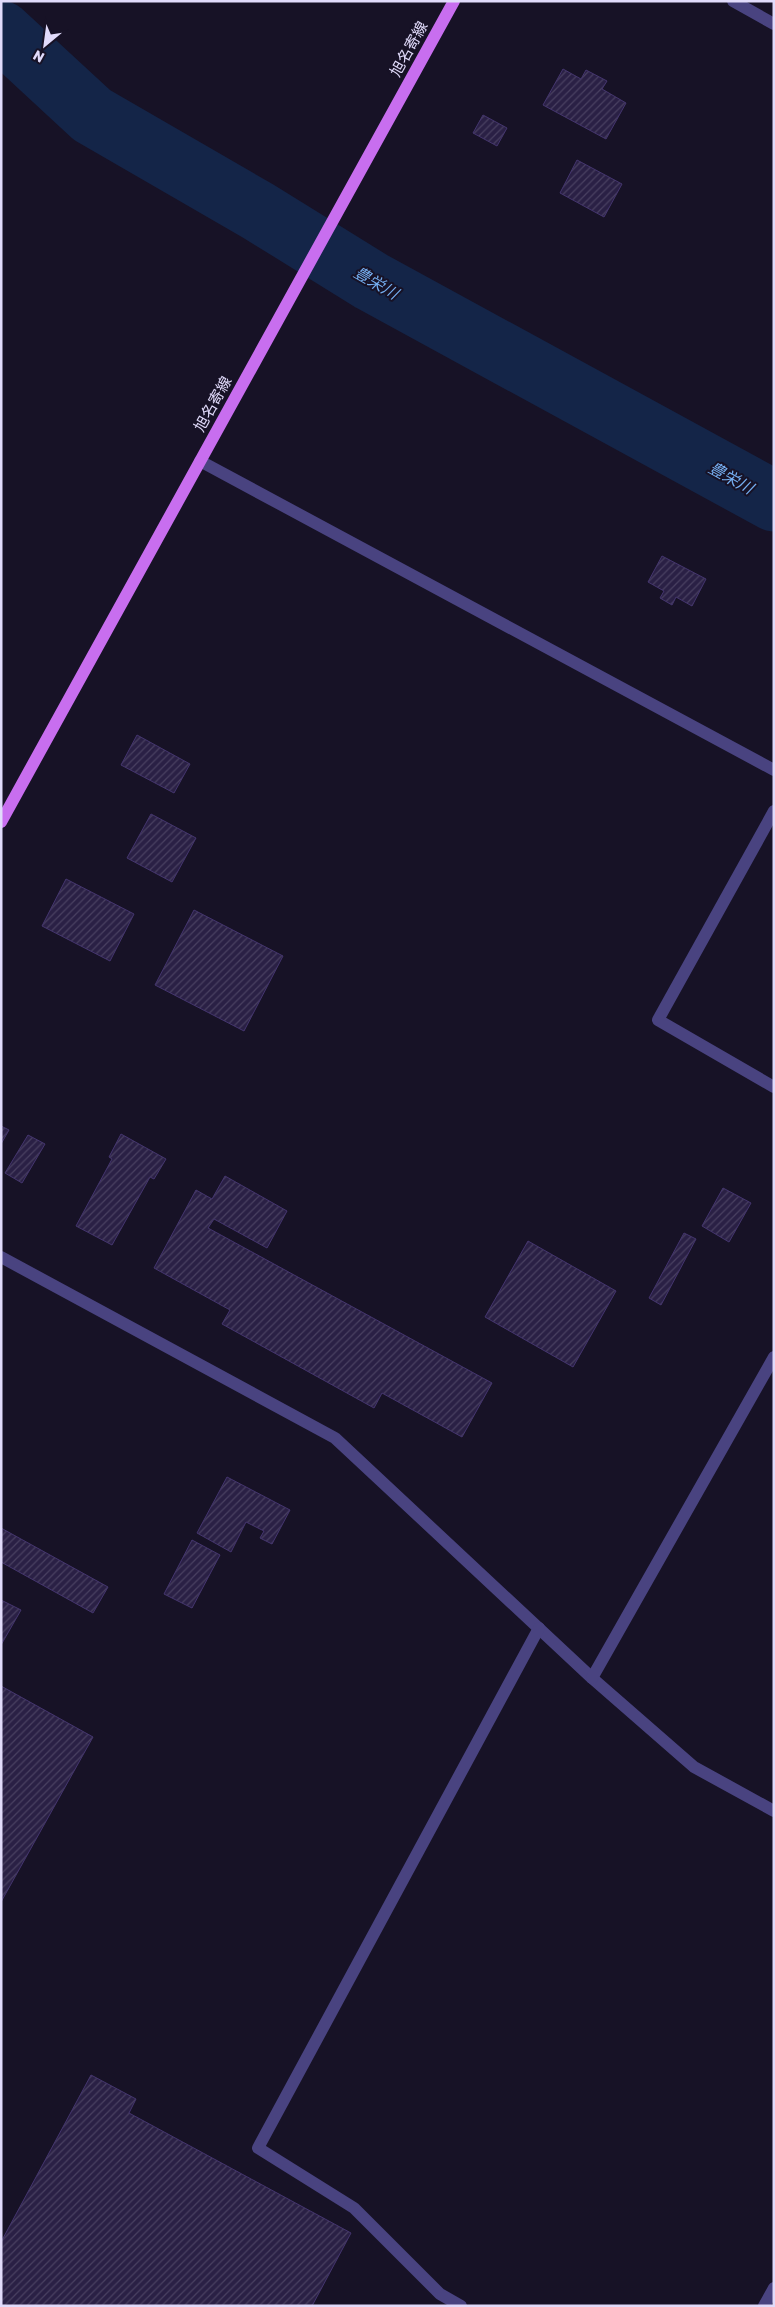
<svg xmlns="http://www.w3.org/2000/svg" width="775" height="2307" viewBox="0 0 775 2307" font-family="Rubik,'Noto Sans JP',sans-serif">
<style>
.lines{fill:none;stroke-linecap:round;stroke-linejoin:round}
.river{stroke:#142548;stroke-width:61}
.building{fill:url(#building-hatch);stroke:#44356e}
.minor{stroke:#494380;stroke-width:12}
.major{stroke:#c86eef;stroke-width:12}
.labels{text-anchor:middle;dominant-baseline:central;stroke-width:4;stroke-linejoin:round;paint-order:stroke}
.street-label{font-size:15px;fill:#e1dbfb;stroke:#171226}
.water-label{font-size:16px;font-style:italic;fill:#75aef0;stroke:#171226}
</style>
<defs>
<pattern id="building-hatch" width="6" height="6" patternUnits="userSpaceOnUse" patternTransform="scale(1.25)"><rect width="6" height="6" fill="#2a2045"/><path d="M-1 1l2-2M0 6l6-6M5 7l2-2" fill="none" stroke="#494061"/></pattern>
</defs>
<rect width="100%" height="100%" fill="#171226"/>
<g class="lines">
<path class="river" d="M1 31 92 115 258 211 371 281 774 501"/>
</g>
<g class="building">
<path d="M563 69 581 79 586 70 607 81 602 89 626 103 606 139 543 105Z"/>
<path d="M483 115 507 128 497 146 473 133Z"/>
<path d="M577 160 622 184 604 217 560 193Z"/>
<path d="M662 556 706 579 692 606 676 597 672 605 660 598 664 591 648 582Z"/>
<path d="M137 735 190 764 174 793 121 765Z"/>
<path d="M151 814 196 838 172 882 127 858Z"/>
<path d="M66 879 134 914 110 961 42 926Z"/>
<path d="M194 910 283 956 244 1031 155 985Z"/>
<path d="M1 1126 9 1130 1 1144Z"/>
<path d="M121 1134 166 1159 154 1179 150 1177 112 1245 76 1226 112 1159 109 1157Z"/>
<path d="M28 1135 45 1144 22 1183 5 1173Z"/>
<path d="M225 1176 287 1211 267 1248 214 1219 208 1228 492 1383 462 1437 382 1393 374 1408 222 1324 230 1310 154 1268 196 1190 212 1199Z"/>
<path d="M723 1188 751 1203 729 1242 702 1226Z"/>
<path d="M684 1233 696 1239 661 1305 649 1298Z"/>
<path d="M528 1241 616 1291 573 1367 485 1317Z"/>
<path d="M227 1477 290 1510 272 1544 260 1538 264 1531 246 1522 231 1552 197 1533Z"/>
<path d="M1 1528 108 1587 93 1613 1 1562Z"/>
<path d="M192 1540 220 1555 192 1608 164 1594Z"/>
<path d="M1 1600 21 1610 1 1645Z"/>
<path d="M1 1686 93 1737 1 1902Z"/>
<path d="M91 2075 136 2099 129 2113 351 2233 312 2306H1V2242Z"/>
</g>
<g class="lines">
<g class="minor">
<path d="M733 1 774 24"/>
<path d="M200 461 774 770"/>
<path d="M774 811 658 1020 774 1087"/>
<path d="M1 1257 335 1438 592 1678 694 1767 774 1811"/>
<path d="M592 1678 774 1357"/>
<path d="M461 2306 440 2294 354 2208 258 2148 539 1628"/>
<path d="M764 2306 774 2288"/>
</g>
<path class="major" d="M1 822 454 1"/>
</g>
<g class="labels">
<g class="street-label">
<text transform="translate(409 49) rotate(-61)">旭名寄線</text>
<text transform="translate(213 404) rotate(-61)">旭名寄線</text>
</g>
<g class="water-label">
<text transform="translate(376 283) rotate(30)">豊栄川</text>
<text transform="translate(731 478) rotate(29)">豊栄川</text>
</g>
</g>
<rect width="775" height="2307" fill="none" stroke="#e1dbfb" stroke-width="5"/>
<g transform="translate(45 45) rotate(209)" stroke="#171226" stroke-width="4" paint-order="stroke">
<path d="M0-4L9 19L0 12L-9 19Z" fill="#e1dbfb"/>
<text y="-8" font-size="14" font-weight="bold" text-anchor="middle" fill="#e1dbfb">N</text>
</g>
</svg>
